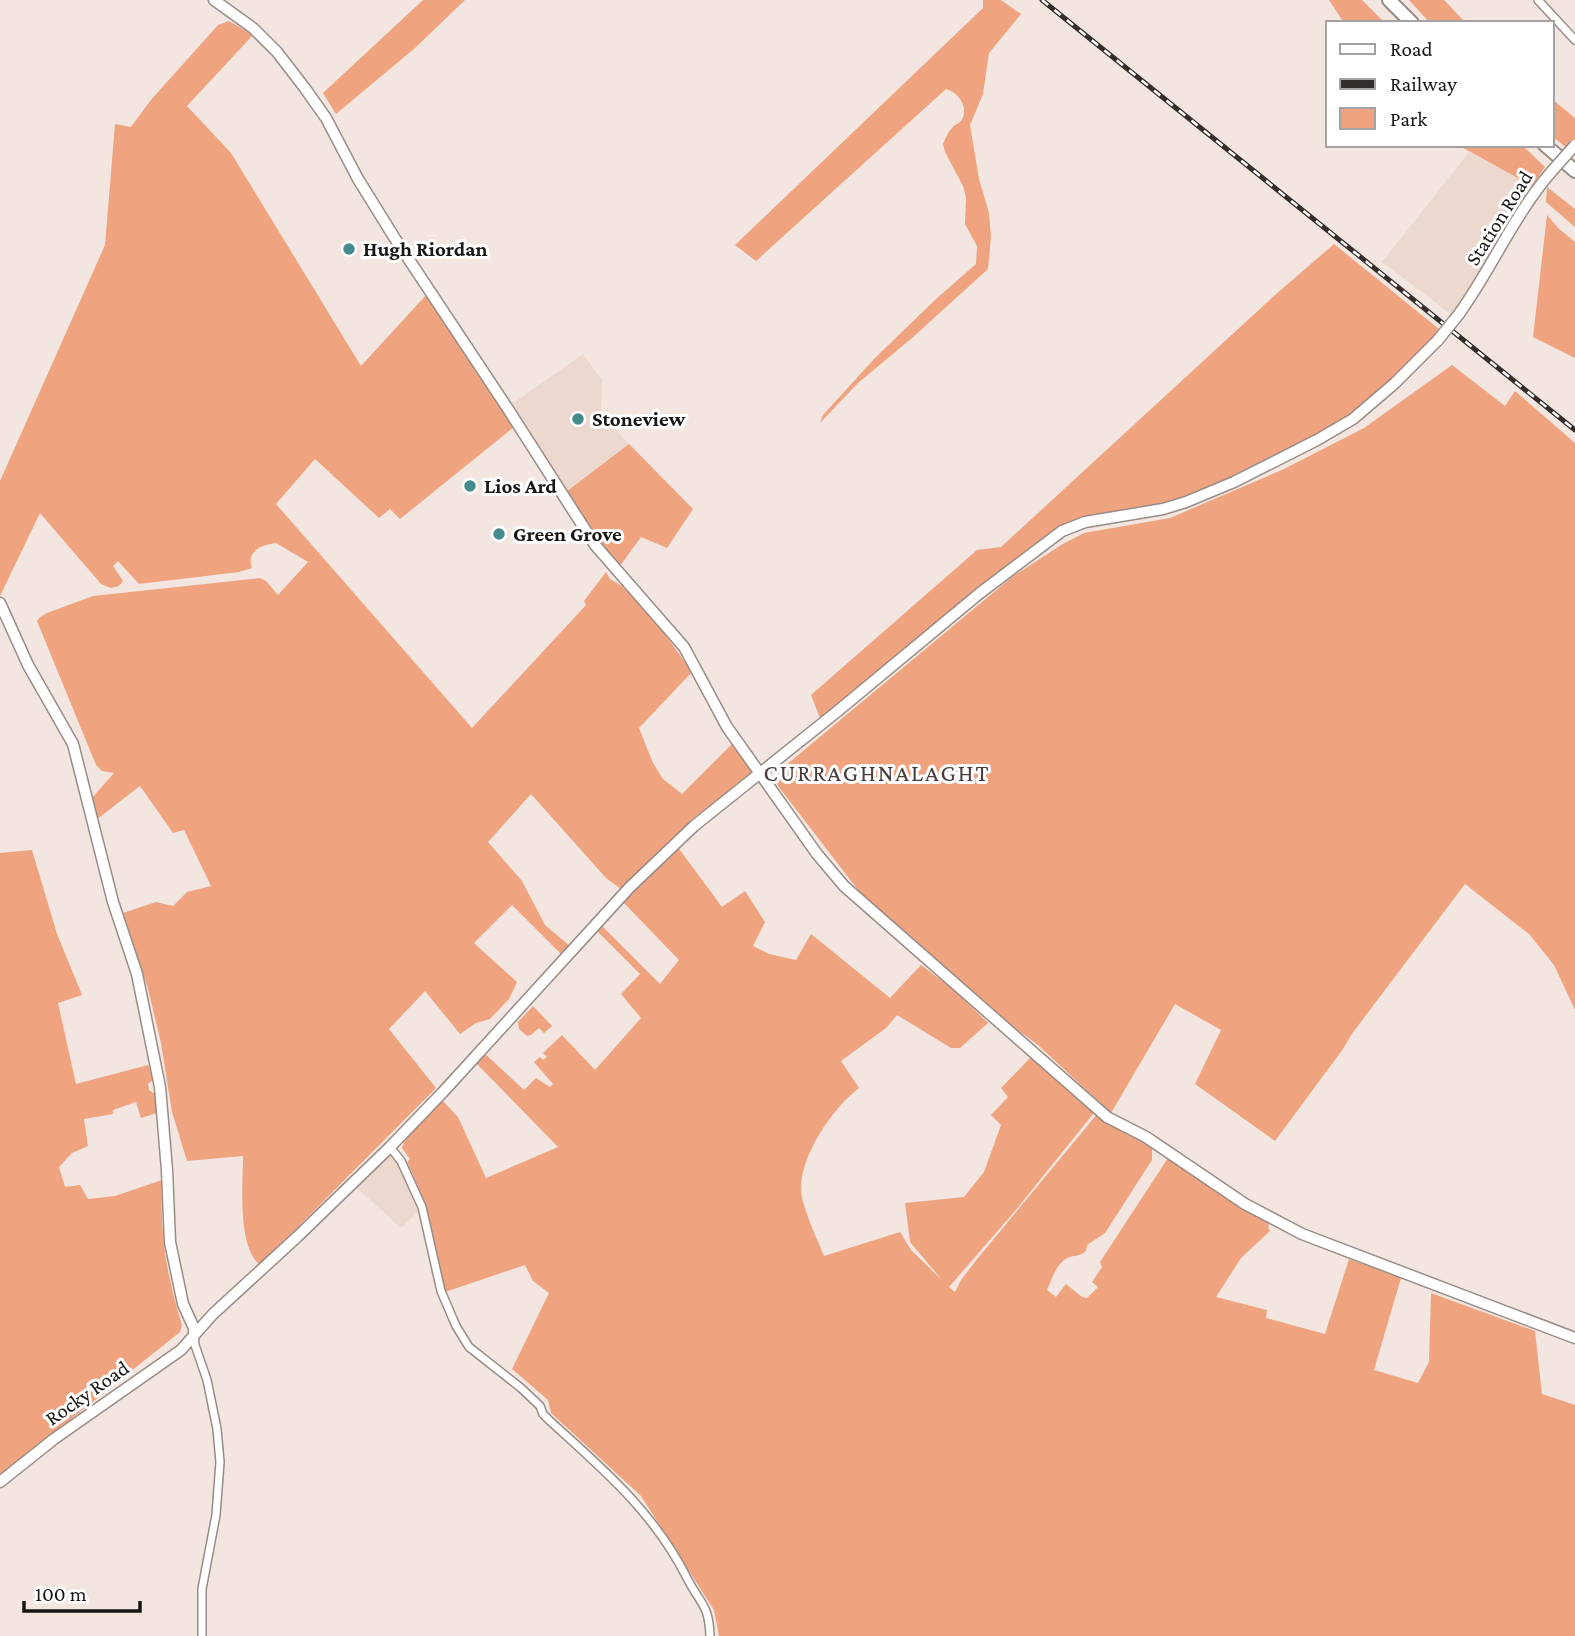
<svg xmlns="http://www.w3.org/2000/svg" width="1575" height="1636" viewBox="0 0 1575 1636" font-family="'Crimson Pro',serif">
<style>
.built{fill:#ecd8ce}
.green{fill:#efa37f}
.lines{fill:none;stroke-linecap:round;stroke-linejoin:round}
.street-casing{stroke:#988c87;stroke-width:10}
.secondary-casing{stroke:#988c87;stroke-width:13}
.highway-casing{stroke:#988c87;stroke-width:16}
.street{stroke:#fff;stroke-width:7}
.secondary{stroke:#fff;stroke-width:10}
.highway{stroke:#fff;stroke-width:12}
.rail-casing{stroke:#332e2b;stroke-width:5}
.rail{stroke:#fff;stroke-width:2.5;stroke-dasharray:8;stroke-linecap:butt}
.secondary-bridge-casing{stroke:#988c87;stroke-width:13;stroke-linecap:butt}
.secondary-bridge{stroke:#fff;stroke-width:10}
.poi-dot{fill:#448c8d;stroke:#fff;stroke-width:2.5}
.labels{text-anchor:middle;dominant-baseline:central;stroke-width:6;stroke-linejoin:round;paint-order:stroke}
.street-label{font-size:21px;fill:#191513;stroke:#fff}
.poi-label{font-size:21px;font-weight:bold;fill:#191513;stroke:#fff;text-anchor:start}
.quarter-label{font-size:24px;letter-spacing:2px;fill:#473d39;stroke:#fff}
</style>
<rect width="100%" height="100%" fill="#f3e6e1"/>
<g class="built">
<path d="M1469 152 1532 186 1452 315 1382 262Z"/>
<path d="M583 354 602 380 601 413 629 444 567 490 509 406Z"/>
<path d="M388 1153 399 1165 418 1212 401 1228 356 1187Z"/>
</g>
<g class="green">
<path d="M423 0H465L415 48 336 114 323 93Z"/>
<path d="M983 0H1001L1021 14 989 53 983 94 970 125 979 179 989 213 991 237 988 269 912 338 858 383 820 423 823 415 874 359 936 299 976 264 977 246 965 224 966 198 963 186 945 152 943 144C945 139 948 132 952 128 954 125 958 124 961 121 970 108 958 92 946 89L756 261 735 245 983 8Z"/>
<path d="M1329 0H1362L1385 23H1344Z"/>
<path d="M1409 0H1444L1466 23H1430Z"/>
<path d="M229 21 253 35 187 106 231 153 361 366 427 294 514 427 400 519 390 509 379 518 315 459 276 504 472 728 586 605 584 601 606 572 610 579 622 586 659 626 692 672 639 728 653 763 663 779 682 794 733 743 752 767V772L691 820 625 892 606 878 531 794 488 842 522 881 545 925 571 947 562 955 512 905 474 943 517 982 509 999 490 1019 476 1023 460 1034 425 991 389 1029 436 1088 260 1265C237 1246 243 1185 243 1156L187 1161 172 1112 161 1043 148 989 123 913 156 902 173 906 187 892 211 886 184 830 173 833 140 786 96 820 91 799 114 773 102 771 96 765 37 621 40 617 47 613 93 596 260 578 266 581 278 595 308 562 276 543C261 545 246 551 252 568L239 572 139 584 118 561 113 566 123 581 119 586 111 588 101 584 40 513 0 596V481L105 245 115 124 131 127 150 101 218 25Z"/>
<path d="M1552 99 1575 118V155L1552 136Z"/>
<path d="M1458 145H1522L1545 167 1532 186Z"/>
<path d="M1547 187 1575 209V227L1546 202Z"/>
<path d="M1547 215 1559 229 1575 242V358L1533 337Z"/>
<path d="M1334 244 1439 329 1421 352 1363 404 1328 429 1286 451 1213 488 1165 505 1082 518 1057 530 820 718 811 695 977 550 1001 547 1275 295Z"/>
<path d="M1452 365 1505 406 1515 391 1575 443V1010L1554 965 1529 934 1465 884 1351 1035 1343 1049 1275 1141 1195 1084 1221 1030 1175 1004 1111 1113 1038 1045 998 1016 865 899 778 786 776 779 779 771 1012 577 1061 545 1084 533 1170 518 1284 469 1364 428Z"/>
<path d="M629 444 693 509 667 548 641 537 620 566 598 542 567 491Z"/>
<path d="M677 846 722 907 745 891 765 922 753 946 769 954 796 960 811 934 890 998 921 965 953 989 988 1023 960 1048H951L897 1015 886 1028 841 1061 859 1088C832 1109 801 1154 801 1189 801 1205 818 1241 824 1256L900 1232 911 1250 942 1280 910 1242 905 1203 964 1197 984 1172 1001 1125 991 1115 1008 1097 1001 1088 1034 1054 1097 1109 1015 1211 949 1287 955 1292 961 1280 978 1258 1098 1113 1155 1147 1152 1150V1160L1105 1233 1087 1245 1086 1251C1080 1256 1077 1255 1070 1257 1057 1261 1052 1279 1047 1290L1056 1297 1066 1284 1082 1297 1087 1298 1098 1287 1092 1282 1102 1267 1100 1262 1168 1158 1270 1222 1268 1227 1270 1231 1241 1258 1216 1297 1267 1310 1266 1318 1325 1334 1349 1259 1401 1278 1374 1370 1418 1383 1429 1362 1431 1293 1535 1331 1542 1394 1575 1405V1636H719L714 1610 641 1496 551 1413 548 1400 512 1369 549 1293 533 1281 525 1265 445 1292C436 1247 428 1203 407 1162L410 1159 402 1148 404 1142 442 1100 458 1117 486 1178 558 1147 476 1063 483 1052 524 1090 536 1078 550 1087 553 1084 534 1062 540 1057 543 1060 547 1057 543 1053 562 1035 595 1070 641 1018 621 994 640 974 596 930 601 925 660 984 679 960 622 901Z"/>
<path d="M32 850 57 934 82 995 58 1003 76 1084 148 1065 154 1079 148 1084 149 1090 155 1094 157 1113 141 1118 136 1102 113 1110V1114L84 1119 88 1146 72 1153 59 1167 65 1187 80 1185 88 1199 115 1196 162 1180C160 1236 166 1272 182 1325L180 1332 0 1476V853Z"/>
<path d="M533 1006 552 1026 544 1033 539 1028 531 1035 527 1036 519 1029 518 1022Z"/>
</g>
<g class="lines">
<g class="street-casing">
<g id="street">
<path d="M1538 0 1575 40"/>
<path d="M390 1147 401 1161 422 1207 441 1291 456 1326 469 1347 521 1388 540 1406 543 1414 550 1421C604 1470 653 1511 687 1578 700 1604 709 1604 710 1636"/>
<path d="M194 1336 195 1345 207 1380 217 1429 220 1462 216 1515 202 1589V1636"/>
</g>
</g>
<g class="secondary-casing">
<g id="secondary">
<path d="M214 0 253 28 277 52 304 87 326 118 358 179 394 237 508 409 595 545 684 647 727 727 817 854 844 886 1107 1117 1146 1137 1245 1204 1302 1234 1575 1338"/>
<path d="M1459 314C1492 268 1515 213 1552 171"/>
<path d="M0 603 28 665 73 744 113 902 137 974 160 1087 167 1170 170 1242 183 1304 194 1328V1336"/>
<path d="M0 1482 54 1439 181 1350 213 1314 297 1237 390 1147 443 1092 630 887 694 826 839 710 980 593 1062 531 1085 522 1163 509 1186 502 1234 482 1317 440 1353 419 1395 383 1438 340"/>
</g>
</g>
<g class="highway-casing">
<g id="highway">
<path d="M1389 0 1412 23"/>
<path d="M1545 145 1575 171"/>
</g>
</g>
<use href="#street" class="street"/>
<use href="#secondary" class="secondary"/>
<use href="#highway" class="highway"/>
<g class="rail-casing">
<path id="rail" d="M1042 0 1575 430"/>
</g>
<use href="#rail" class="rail"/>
<g class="secondary-bridge-casing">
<g id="secondary-bridge">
<path d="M1552 171 1575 145"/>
<path d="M1438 340 1459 314"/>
</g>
</g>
<use href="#secondary-bridge" class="secondary-bridge"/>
</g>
<g class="poi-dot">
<circle cx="349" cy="249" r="7"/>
<circle cx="578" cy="419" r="7"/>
<circle cx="470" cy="486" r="7"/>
<circle cx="499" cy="534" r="7"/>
</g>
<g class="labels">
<g class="street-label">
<text transform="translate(1499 218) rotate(-58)">Station Road</text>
<text transform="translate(87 1393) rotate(-35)">Rocky Road</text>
</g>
<g class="poi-label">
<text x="363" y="249">Hugh Riordan</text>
<text x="592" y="419">Stoneview</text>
<text x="484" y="486">Lios Ard</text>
<text x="513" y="534">Green Grove</text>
</g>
<g class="quarter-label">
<text x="877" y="772">CURRAGHNALAGHT</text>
</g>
</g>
<rect x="1326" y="21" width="228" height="126" fill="#ffffff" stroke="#a3a1a1" stroke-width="2"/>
<rect x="1340" y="44" width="35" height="10" fill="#ffffff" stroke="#a3a1a1" stroke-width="2"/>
<text x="1390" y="56" font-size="21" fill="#191513">Road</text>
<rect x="1340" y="79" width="35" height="10" fill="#332e2b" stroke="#a3a1a1" stroke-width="2"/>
<text x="1390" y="91" font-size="21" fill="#191513">Railway</text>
<rect x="1340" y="108" width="35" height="21" fill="#efa37f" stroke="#a3a1a1" stroke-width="2"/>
<text x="1390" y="126" font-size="21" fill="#191513">Park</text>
<path d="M24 1601v10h116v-10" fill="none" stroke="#191513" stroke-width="3.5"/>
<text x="35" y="1601" font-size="21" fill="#191513" stroke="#ffffff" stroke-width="5" paint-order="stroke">100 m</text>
</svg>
